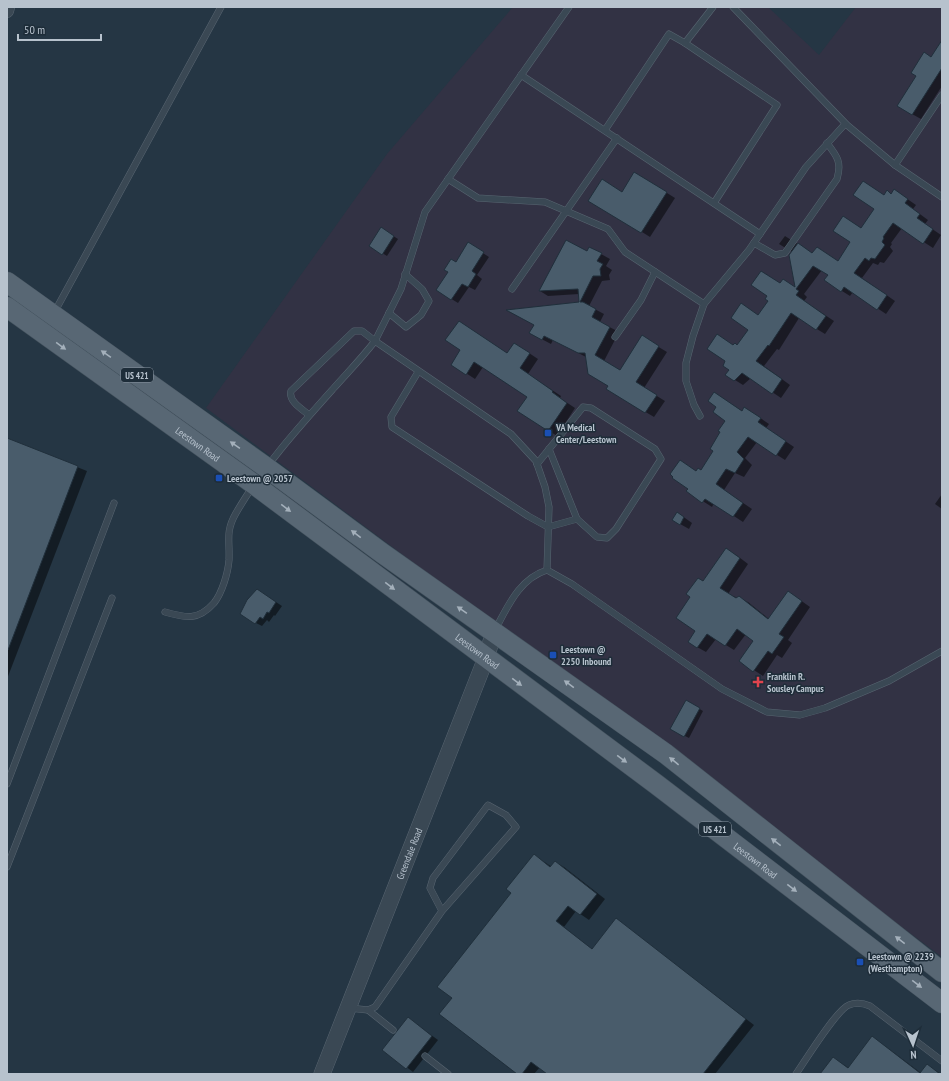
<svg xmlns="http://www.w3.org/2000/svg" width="949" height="1081" viewBox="0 0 949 1081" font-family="'PT Sans Narrow',sans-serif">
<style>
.medical{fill:#323244}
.shadow{fill:#0007}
.building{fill:#495c6b;stroke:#202f3b}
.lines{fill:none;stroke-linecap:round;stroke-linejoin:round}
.service-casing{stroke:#586571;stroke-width:7}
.minor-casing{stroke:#586571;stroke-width:14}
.tertiary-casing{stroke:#586571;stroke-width:17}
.primary-casing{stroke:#43515d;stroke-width:21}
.service{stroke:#3a4854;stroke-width:6}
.minor{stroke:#3a4854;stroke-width:13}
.tertiary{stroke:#3a4854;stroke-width:16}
.primary{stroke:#586774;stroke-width:20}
.oneway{fill:#a4b0bb}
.transit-dot{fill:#1a4fb4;stroke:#1e2d39;stroke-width:1.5}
.health-dot{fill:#e0444e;stroke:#1e2d39;stroke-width:1.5}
.labels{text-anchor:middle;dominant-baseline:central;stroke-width:3;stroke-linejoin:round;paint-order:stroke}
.shield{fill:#1e2d39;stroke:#8995a1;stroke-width:1}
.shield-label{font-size:9px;font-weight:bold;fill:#b7c2cd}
.poi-label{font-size:10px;font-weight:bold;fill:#b7c2cd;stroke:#1e2d39;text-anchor:start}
.street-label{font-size:10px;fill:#b7c2cd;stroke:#1e2d39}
</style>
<rect width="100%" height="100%" fill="#253644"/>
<path class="medical" d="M513 7H768L819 55 856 7H942V957L206 408 387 154Z"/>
<g class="shadow">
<path d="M942 42V86L921 119 912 114 932 58Z"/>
<path d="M643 178 675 198 650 237 642 232 622 193Z"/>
<path d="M887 192 892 194 903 196 916 205 913 209 928 220 925 224 941 235 933 248 902 228 891 243 892 244 890 247 893 251 884 263 880 262 878 265 873 263 862 278 895 301 886 314 853 292 850 296 842 291 829 275 822 270 804 294 807 297 804 301 834 321 825 334 799 318 779 350 777 349 764 366 790 385 781 398 751 378 743 385 727 375 730 370 726 361 734 346H738L780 284 796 288 792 252 779 244 785 236 813 254 838 262Z"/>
<path d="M382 229 398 239 387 256 371 246Z"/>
<path d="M469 244 489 257 477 275 482 279 475 290 469 287 458 303 437 290Z"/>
<path d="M587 253 601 254 610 259 606 266 612 270 609 275 610 280 602 281 589 306 604 314 600 322 619 332 604 361 620 371 642 337 667 352 644 388 665 401 654 417 607 389 609 386 586 357 553 340 551 344 530 333 580 303 579 294 548 296 540 291Z"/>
<path d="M523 349 538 359 528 374 561 396 560 398 575 408 557 436 519 411 528 397 483 367 475 379 452 364Z"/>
<path d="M715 393 742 411 745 408 753 413 769 424 766 428 794 447 785 460 757 442 745 458 752 465 744 477 735 473 724 490 752 509 743 522 714 503 712 507 687 491 689 488 680 461 697 472 701 471 714 451 726 421 717 406Z"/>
<path d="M7 439 87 471 7 679Z"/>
<path d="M942 494V509L935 504Z"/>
<path d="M678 513 692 523 689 529 673 520Z"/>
<path d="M735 554 748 564 728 594 748 602 769 619 796 597 810 607 788 640 792 643 782 658 777 655 763 676 740 661 755 640 746 634 734 650 716 639 706 652 697 647 696 631 703 582Z"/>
<path d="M264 594 282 606 275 616 274 615 269 622 267 620 262 626 256 623Z"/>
<path d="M686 701 703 711 689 738 671 729Z"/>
<path d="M534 855 552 867 555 862 564 867 605 899 589 920 576 911 564 927 593 950 617 920 754 1025 715 1074H549L540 1067 534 1074H518L453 998Z"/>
<path d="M408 1018 438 1040 413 1072 384 1050Z"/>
<path d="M873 1037 921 1073 927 1065 941 1074H821L833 1058 849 1068Z"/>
</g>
<g class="building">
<path d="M942 40V68L912 115 897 106 916 76 911 73 924 52 931 57Z"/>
<path d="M634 172 667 192 641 233 588 201 602 179 622 192Z"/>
<path d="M863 181 884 195 887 190 891 194 894 189 908 199 905 203 920 214 917 218 933 229 923 244 893 223 883 237 884 238 882 242 885 245 875 259 871 258 869 261 865 258 854 273 887 295 877 310 844 287 841 292 824 280 828 275 813 266 796 289 799 291 796 295 826 316 816 330 791 313 769 346 768 345 756 361 782 379 772 394 742 373 734 381 725 375 729 370 723 366 725 361 707 349 717 334 733 345 735 343 737 345 748 330 731 318 741 303 758 315 768 301 765 299 767 296 751 285 761 271 780 283 783 279 795 287 789 255 798 243 812 253 817 247 838 261 850 242 833 231 843 216 861 228 874 209 853 195Z"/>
<path d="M381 227 394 236 382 255 369 246Z"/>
<path d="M566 240 587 251 589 247 602 253 597 261 603 264 600 269 601 276H593L580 302H583L596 309 592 317 610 327 595 355 620 370 642 335 659 346 636 382 657 395 645 413 606 389 608 386 588 374 585 353H578L544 336 542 340 529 333 534 325 506 310 579 302 578 289 539 291Z"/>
<path d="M468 242 484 252 472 271 476 274 468 287 462 284 451 300 436 290 448 272 444 270 451 259 456 262Z"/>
<path d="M459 321 507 353 514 343 530 353 520 368 553 391 552 392 567 403 548 431 517 411 527 397 474 362 466 375 451 365 460 350 445 340Z"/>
<path d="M714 392 742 411 744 407 761 418 758 422 786 441 776 456 748 437 737 452 744 459 735 473 726 469 716 484 743 503 733 517 705 499 702 503 686 491 688 489 672 478 673 477 670 474 680 460 696 471 698 468 701 470 713 451 710 449 720 432 718 431 725 421 713 412 716 407 708 401Z"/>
<path d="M7 438 78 466 8 650H7Z"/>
<path d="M677 512 684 517 680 525 672 520Z"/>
<path d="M726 548 740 558 720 588 736 598 739 596 768 619 788 591 802 601 779 634 784 637 772 654 768 651 753 672 739 661 753 641 737 629 725 646 707 634 697 648 688 642 695 631 676 618 690 597 686 594 698 578 703 581Z"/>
<path d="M257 589 276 602 269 613 267 612 263 619 260 617 255 624 240 614 247 600Z"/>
<path d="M686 700 700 708 684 737 670 729Z"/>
<path d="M534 854 550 867 555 861 597 894 580 915 568 906 556 921 592 949 616 918 746 1019 703 1074H547L531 1062 522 1074H517L439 1014 452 998 437 987 511 893 506 889Z"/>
<path d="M408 1017 432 1036 406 1069 382 1050Z"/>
<path d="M872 1036 920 1073 927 1064 940 1074H820L833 1057 848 1068Z"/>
</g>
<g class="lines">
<g class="service-casing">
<g id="service">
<path d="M713 7 685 43 777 105 714 203"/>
<path d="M733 7 847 125 895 165 942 197"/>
<path d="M521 75 760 234"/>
<path d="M605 130 669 34 685 43"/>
<path d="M895 165 942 95"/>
<path d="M448 179 478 198 545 202 608 229 625 252 704 304"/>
<path d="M754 243 775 255 785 253 837 179C842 162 837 156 827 143"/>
<path d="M512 289 617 138"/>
<path d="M54 313 221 7"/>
<path d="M389 313 406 327 421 315 429 301 422 289 405 274"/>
<path d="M615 337 641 300 655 272"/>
<path d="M418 372 391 417 392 427 528 516 548 527 577 519 597 537 607 538 616 529 661 459 655 449 591 408 583 407 537 464"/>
<path d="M309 415C302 409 288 401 291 391L354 331H362L375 341 401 289 425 212 569 7"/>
<path d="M700 416 694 405 686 381V363L693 336 704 304 749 250 806 167 845 124"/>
<path d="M549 449 577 519"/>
<path d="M165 612C186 618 198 621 214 603 222 593 228 573 229 560 230 541 225 532 236 513 262 468 298 428 333 389 348 372 361 359 375 341L511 434 536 461 545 487 549 507 547 570"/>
<path d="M495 630C508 606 519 579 547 570L572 584 722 689 767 712 800 715 825 708 889 681 942 651"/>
<path d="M7 784 114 503"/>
<path d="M7 867 112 598"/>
<path d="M349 1008 368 1010 375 1007 442 911 516 827 506 815 488 805 433 878 430 888 442 911"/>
<path d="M368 1010 393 1030"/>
<path d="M425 1056 448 1074"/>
<path d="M796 1074C805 1061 837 1009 849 1005 856 1002 863 1003 870 1006L942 1061"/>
</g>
</g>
<g class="minor-casing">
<path id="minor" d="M7 11 8 7"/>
</g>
<g class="tertiary-casing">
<g id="tertiary">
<path id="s1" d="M322 1074 486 658 494 632"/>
</g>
</g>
<g class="primary-casing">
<g id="primary">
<path d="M7 282 267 468 382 553 666 754 942 972"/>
<path id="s2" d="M7 307 255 485 656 784 942 1003"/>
</g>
</g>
<use href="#service" class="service"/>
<use href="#minor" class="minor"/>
<use href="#tertiary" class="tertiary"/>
<use href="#primary" class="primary"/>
</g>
<defs><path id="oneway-solid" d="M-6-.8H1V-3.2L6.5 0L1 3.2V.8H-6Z"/></defs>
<g class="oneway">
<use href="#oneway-solid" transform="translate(61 346) rotate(36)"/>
<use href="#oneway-solid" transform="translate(106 354) rotate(-145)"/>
<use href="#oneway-solid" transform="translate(235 445) rotate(-145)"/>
<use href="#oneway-solid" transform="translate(286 508) rotate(37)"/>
<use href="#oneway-solid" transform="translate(356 534) rotate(-143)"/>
<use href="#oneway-solid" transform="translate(390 586) rotate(37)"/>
<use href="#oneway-solid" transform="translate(462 610) rotate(-145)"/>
<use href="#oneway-solid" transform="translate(517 682) rotate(37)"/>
<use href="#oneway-solid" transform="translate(569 684) rotate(-144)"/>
<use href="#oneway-solid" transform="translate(622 759) rotate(36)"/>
<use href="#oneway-solid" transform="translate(674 761) rotate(-141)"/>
<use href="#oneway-solid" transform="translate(776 842) rotate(-142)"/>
<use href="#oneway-solid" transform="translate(792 888) rotate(38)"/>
<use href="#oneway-solid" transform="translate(900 940) rotate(-142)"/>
<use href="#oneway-solid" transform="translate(917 984) rotate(37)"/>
</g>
<g class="transit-dot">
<rect x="544" y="429" width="8" height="8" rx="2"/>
<rect x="215" y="474" width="8" height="8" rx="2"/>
<rect x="549" y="651" width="8" height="8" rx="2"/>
<rect x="856" y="958" width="8" height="8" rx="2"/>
</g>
<path class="health-dot" d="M756 676h4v4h4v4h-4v4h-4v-4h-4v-4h4z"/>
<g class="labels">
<g class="shield">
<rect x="121" y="368" width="32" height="14" rx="3"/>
<rect x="699" y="822" width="32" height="14" rx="3"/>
</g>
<g class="shield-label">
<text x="137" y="375">US 421</text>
<text x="715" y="829">US 421</text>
</g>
<g class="poi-label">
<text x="556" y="427">VA Medical<tspan x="556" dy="12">Center/Leestown</tspan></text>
<text x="227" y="478">Leestown @ 2057</text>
<text x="561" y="649">Leestown @<tspan x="561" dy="12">2250 Inbound</tspan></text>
<text x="767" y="676">Franklin R.<tspan x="767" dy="12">Sousley Campus</tspan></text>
<text x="868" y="956">Leestown @ 2239<tspan x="868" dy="12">(Westhampton)</tspan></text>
</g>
<g class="street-label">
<text stroke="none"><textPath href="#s2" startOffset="235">Leestown Road</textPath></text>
<text stroke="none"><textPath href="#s2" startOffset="583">Leestown Road</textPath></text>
<text stroke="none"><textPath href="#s1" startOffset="237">Greendale Road</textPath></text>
<text stroke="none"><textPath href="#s2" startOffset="931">Leestown Road</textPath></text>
</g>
</g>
<rect width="949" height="1081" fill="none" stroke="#b7c2cd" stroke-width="16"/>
<g transform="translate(913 1045) rotate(177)" stroke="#1e2d39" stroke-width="3" paint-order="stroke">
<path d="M0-3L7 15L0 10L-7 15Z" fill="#b7c2cd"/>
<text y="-6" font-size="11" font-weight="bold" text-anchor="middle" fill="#b7c2cd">N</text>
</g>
<path d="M18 34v6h83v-6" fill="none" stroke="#b7c2cd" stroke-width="2"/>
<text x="24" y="34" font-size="12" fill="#b7c2cd" stroke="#1e2d39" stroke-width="3" paint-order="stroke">50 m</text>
</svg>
